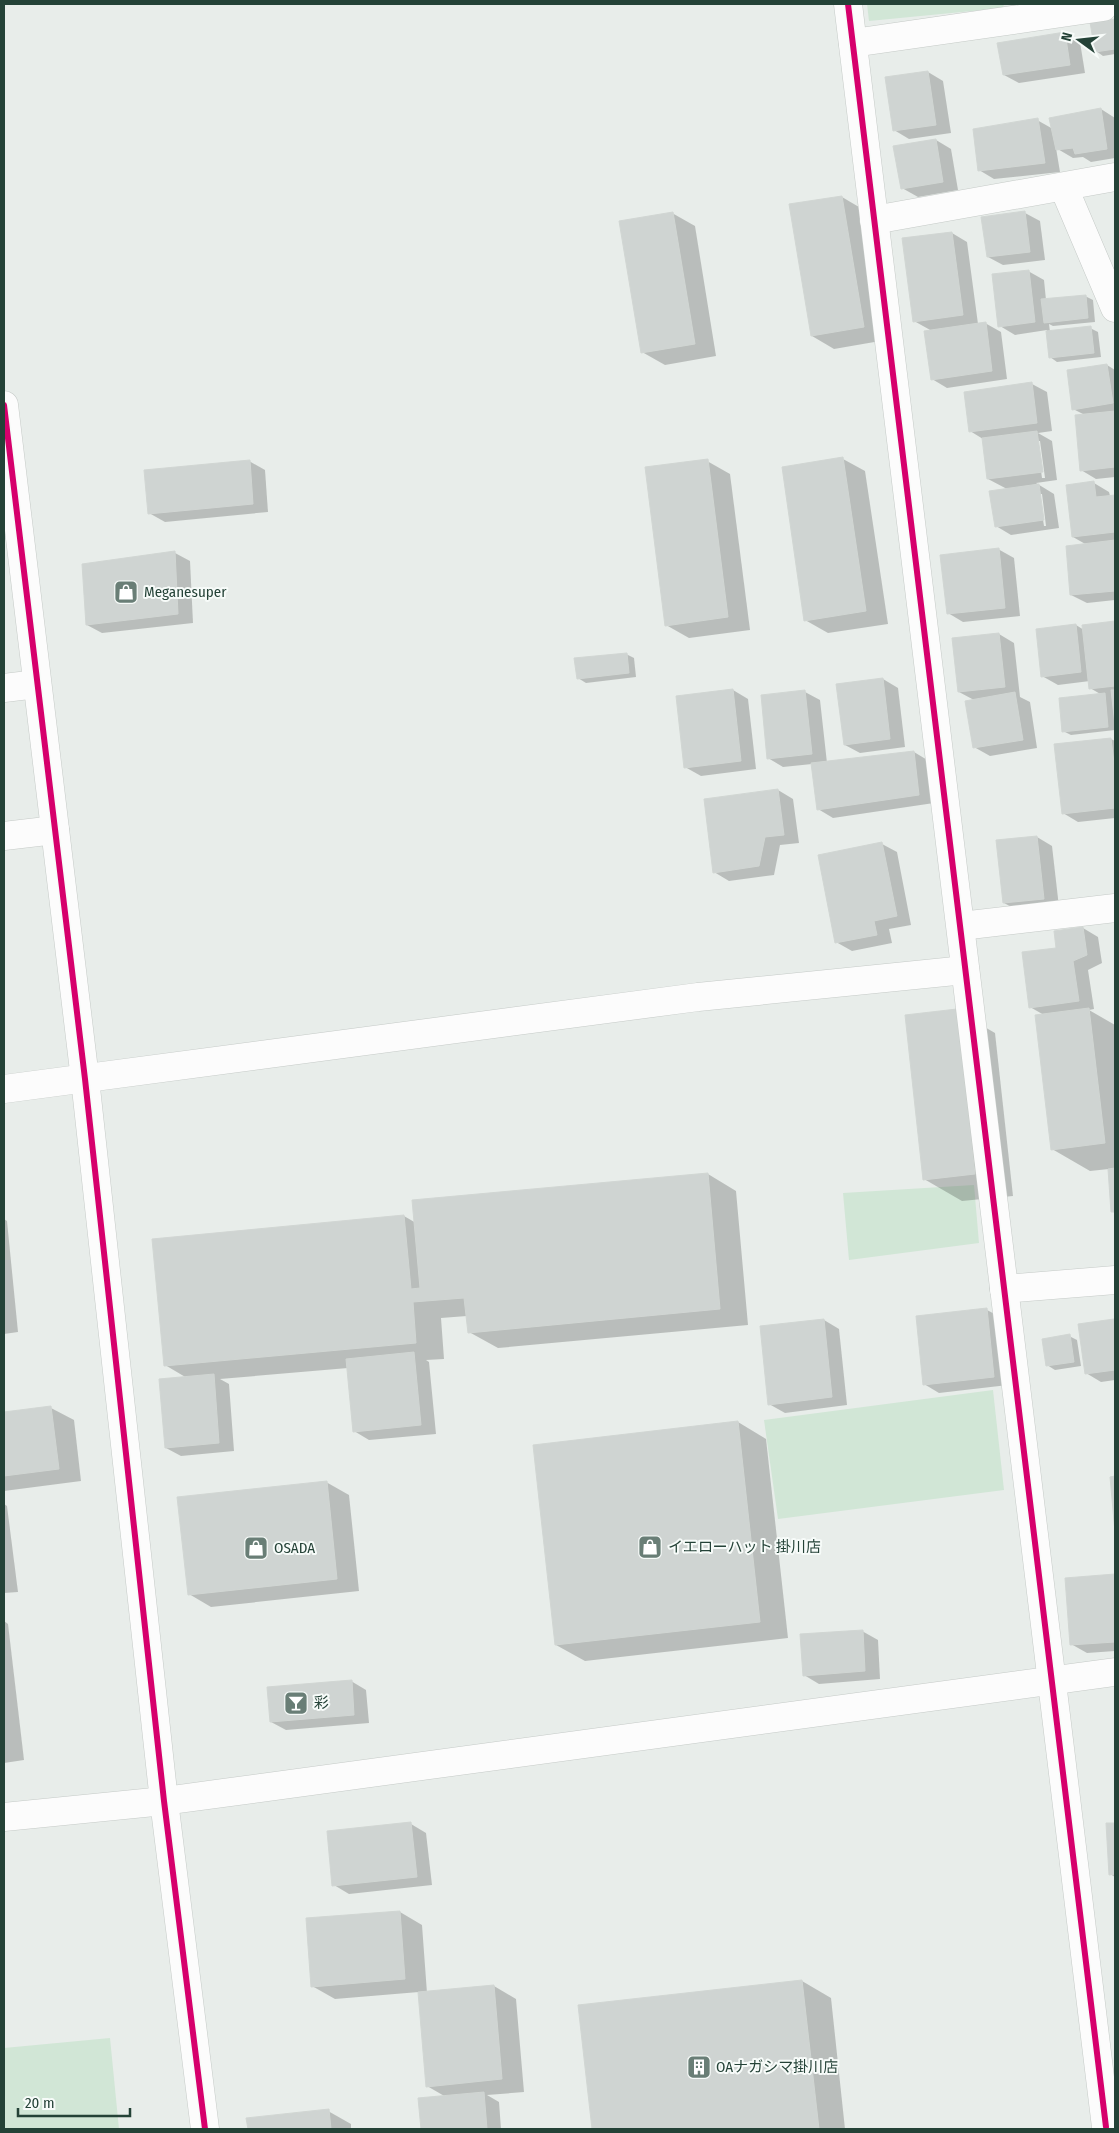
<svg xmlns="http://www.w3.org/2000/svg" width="1119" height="2133" viewBox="0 0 1119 2133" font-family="'Fira Sans Condensed','Noto Sans JP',sans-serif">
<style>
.green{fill:#d1e6d6}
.shadow{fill:#0003;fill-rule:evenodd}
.building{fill:#cfd4d2;stroke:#d1d6d3}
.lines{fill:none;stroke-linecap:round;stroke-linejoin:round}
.minor-casing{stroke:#c5cac7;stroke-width:29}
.minor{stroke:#fcfcfc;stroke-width:28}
.cycleway-casing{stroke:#f7fbf9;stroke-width:9}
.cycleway{stroke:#d6006c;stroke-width:6}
.labels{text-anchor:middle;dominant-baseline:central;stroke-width:4;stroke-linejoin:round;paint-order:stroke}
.poi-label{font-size:15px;fill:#244237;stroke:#f7fbf9;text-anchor:start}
</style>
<rect width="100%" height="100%" fill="#e8edea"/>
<g class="green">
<path d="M867 4H1004L1003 8 869 21Z"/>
<path d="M974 1185 979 1243 849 1260 843 1193Z"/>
<path d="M993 1390 1004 1490 778 1519 764 1420Z"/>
<path d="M110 2038 119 2129H4V2048Z"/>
</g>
<g class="shadow">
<path d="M1115 20V54L1103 56 1096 51 1092 23Z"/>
<path d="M1064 33 1080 42 1085 73 1019 83 1004 75Z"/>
<path d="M928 72 943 81 951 133 909 139 894 130Z"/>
<path d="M1101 109 1115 118V158L1091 162 1083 157 1073 158 1056 148 1060 172 994 179 979 170 1037 120 1053 129Z"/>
<path d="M936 140 951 149 958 190 918 197 902 188Z"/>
<path d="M842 197 864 210 886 340 834 349 812 336Z"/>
<path d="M672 213 695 226 716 356 665 365 642 352Z"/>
<path d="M1025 213 1040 221 1045 260 1003 265 988 257Z"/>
<path d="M952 233 967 242 978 324 985 323 1001 332 1007 379 947 388 932 379V331L914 321Z"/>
<path d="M1028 271 1044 280 1046 300 1085 296 1093 300 1095 322 1053 326 1049 324 1050 332 1090 328 1098 332 1101 357 1057 362 1050 357 1047 330 1015 335 1000 326Z"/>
<path d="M1107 365 1115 370V477L1096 479 1081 470 1085 415 1073 409Z"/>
<path d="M1032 384 1047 392 1052 431 1038 433 1052 441 1057 480 1036 483 1054 494 1059 528 1011 535 996 526 1007 489 988 479 983 439 970 431ZM1037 441H1040L1045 478H1042ZM1039 494H1042L1046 526H1044Z"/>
<path d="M843 459 865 471 888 624 828 633 805 620Z"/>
<path d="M249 461 265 470 268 512 165 522 149 513Z"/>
<path d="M707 461 730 474 750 630 689 638 666 625Z"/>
<path d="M1094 483 1109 492 1110 496H1115V600L1087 603 1071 595 1087 545 1073 537Z"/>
<path d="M998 549 1014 558 1020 616 963 622 948 613Z"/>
<path d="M175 553 190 561 193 623 102 633 87 625 83 565Z"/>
<path d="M1115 622V730L1071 735 1063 731 1102 695 1090 688V681L1058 685 1042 676 1076 625 1084 630V626Z"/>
<path d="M999 634 1014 643 1020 697 1030 702 1037 748 990 756 974 747V700L959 692Z"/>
<path d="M626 654 634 658 636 677 586 683 578 678Z"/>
<path d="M883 679 898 688 905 747 860 753 845 745Z"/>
<path d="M733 690 748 699 756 769 701 776 685 767Z"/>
<path d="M805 692 820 700 827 763 914 752 929 761 934 803 833 818 818 809 812 764 783 767 768 758Z"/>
<path d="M1111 739 1115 741V818L1078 822 1063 813 1056 745Z"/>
<path d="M778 790 793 799 799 843 780 845 774 875 729 881 714 872Z"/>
<path d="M1037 837 1052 846 1059 907 1019 911 1004 903Z"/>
<path d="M882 844 897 852 911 925 889 929 892 943 852 951 836 942Z"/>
<path d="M1083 928 1098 937 1102 963 1088 970 1094 1009 1089 1010 1115 1025V1213L1112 1211 1109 1169 1090 1171 1052 1149 1044 1015 1030 1007 1058 949Z"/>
<path d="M957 1011 995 1033 1013 1196 962 1201 924 1179Z"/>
<path d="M708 1174 736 1191 748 1325 498 1348 469 1332 467 1316 441 1318 444 1359 426 1360 429 1362 436 1434 369 1440 354 1431 348 1368 220 1379 229 1384 234 1451 181 1456 166 1448 187 1378 165 1365 404 1216 416 1223Z"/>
<path d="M4 1219 7 1221 18 1332 4 1334Z"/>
<path d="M987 1310 1002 1318 1008 1385 939 1393 924 1384Z"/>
<path d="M824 1320 839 1329 847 1405 785 1413 769 1404Z"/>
<path d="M1113 1320 1115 1321V1380L1101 1382 1086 1373Z"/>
<path d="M1069 1336 1077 1340 1081 1366 1055 1370 1047 1365Z"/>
<path d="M51 1408 74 1420 81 1481 4 1491V1413Z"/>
<path d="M738 1422 766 1439 788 1638 585 1661 556 1645Z"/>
<path d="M326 1482 349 1495 359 1591 211 1607 189 1594Z"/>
<path d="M4 1504 7 1506 18 1592 4 1593Z"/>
<path d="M1115 1575V1651L1087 1653 1071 1644 1066 1579Z"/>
<path d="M4 1621 8 1624 24 1760 4 1763Z"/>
<path d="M862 1631 878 1640 880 1679 819 1684 804 1675Z"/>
<path d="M351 1681 366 1690 369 1723 286 1730 271 1722Z"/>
<path d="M411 1824 426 1833 432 1885 349 1894 334 1885Z"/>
<path d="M1108 1824H1115V1877L1110 1874Z"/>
<path d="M400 1912 422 1925 427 1993 494 1986 516 1999 524 2092 487 2095 499 2102 501 2129H422L419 2099 446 2097 427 2086 419 1992 335 1999 312 1986Z"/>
<path d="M802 1981 831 1998 845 2129H593L580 2006Z"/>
<path d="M328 2111 351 2124V2129H249L248 2119Z"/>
</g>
<g class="building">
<path d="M1115 19V49L1095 52 1090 22Z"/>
<path d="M1065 32 1070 65 1003 75 997 43Z"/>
<path d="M928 71 936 125 893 131 885 77Z"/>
<path d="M1101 108 1107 149 1075 154 1073 148 1056 150 1049 118Z"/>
<path d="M1038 118 1045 163 978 171 973 129Z"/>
<path d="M936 139 943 182 901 189 893 146Z"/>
<path d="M842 196 864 327 811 336 789 204Z"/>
<path d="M1025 211 1030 252 987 257 981 217Z"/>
<path d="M673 212 695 344 641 353 619 221Z"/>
<path d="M952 232 963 315 913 322 902 238Z"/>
<path d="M1029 270 1035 322 998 327 992 274Z"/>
<path d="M1086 295 1088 318 1044 323 1041 299Z"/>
<path d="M986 322 992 371 931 380 924 331Z"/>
<path d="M1091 326 1094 353 1049 358 1046 331Z"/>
<path d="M1107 364 1113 403 1072 410 1067 370Z"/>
<path d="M1032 382 1037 423 969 432 964 392Z"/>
<path d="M1115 411V467L1080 471 1075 415Z"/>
<path d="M1037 431 1043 472 987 479 982 438Z"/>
<path d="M843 457 866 611 804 621 782 467Z"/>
<path d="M708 459 728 617 665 626 645 467Z"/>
<path d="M250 460 253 504 148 514 144 470Z"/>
<path d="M1094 481 1096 497 1115 495V532L1072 537 1066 485Z"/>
<path d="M1039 484 1044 520 995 527 989 491Z"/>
<path d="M1115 540V591L1070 595 1066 546Z"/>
<path d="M999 548 1005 608 947 614 940 555Z"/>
<path d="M175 551 178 614 86 625 82 564Z"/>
<path d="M1115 621V686L1089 689 1082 625Z"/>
<path d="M1076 624 1081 672 1041 677 1036 629Z"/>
<path d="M999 633 1005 687 958 692 952 638Z"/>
<path d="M627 653 629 673 577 679 574 658Z"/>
<path d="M883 678 890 739 844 745 836 684Z"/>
<path d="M733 689 741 761 684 768 676 696Z"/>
<path d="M805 690 812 754 767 759 761 695Z"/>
<path d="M1111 690H1115V725Z"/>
<path d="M1015 692 1023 740 973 748 965 701Z"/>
<path d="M1105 693 1108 727 1062 732 1059 698Z"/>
<path d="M1111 738 1115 772V808L1062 814 1054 744Z"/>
<path d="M914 751 919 795 817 810 811 763Z"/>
<path d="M778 789 784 835 765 837 759 866 713 873 704 799Z"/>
<path d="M1037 836 1044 899 1003 903 996 840Z"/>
<path d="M882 842 897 916 874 921 877 935 835 943 818 855Z"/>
<path d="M1083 927 1087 955 1073 961 1079 1001 1029 1008 1022 952 1056 948 1054 931Z"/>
<path d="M1089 1008 1105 1143 1051 1150 1035 1015Z"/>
<path d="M957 1009 975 1174 923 1180 905 1015Z"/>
<path d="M1115 1168V1212H1111L1108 1169Z"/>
<path d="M708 1173 720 1309 468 1333 464 1298 413 1302 416 1343 164 1366 152 1239 404 1215 411 1289 420 1288 412 1200Z"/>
<path d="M987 1308 994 1377 923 1385 916 1316Z"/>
<path d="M824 1319 832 1397 768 1405 760 1326Z"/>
<path d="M1114 1319 1115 1370 1085 1374 1078 1324Z"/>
<path d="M1070 1334 1074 1362 1046 1366 1042 1339Z"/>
<path d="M414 1352 421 1425 353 1432 346 1359Z"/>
<path d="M214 1374 219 1443 165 1448 159 1379Z"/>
<path d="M51 1406 59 1469 4 1476V1412Z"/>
<path d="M738 1421 760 1622 555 1645 533 1445Z"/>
<path d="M1115 1476V1532L1110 1477Z"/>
<path d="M327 1481 337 1579 188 1595 177 1497Z"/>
<path d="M1115 1574V1642L1070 1645 1065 1578Z"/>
<path d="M863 1630 865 1671 803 1676 800 1634Z"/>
<path d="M352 1680 354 1715 270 1722 267 1687Z"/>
<path d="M411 1822 417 1877 332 1886 327 1831Z"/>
<path d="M1106 1823H1115V1874L1109 1875Z"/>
<path d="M400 1911 405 1979 311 1987 306 1918Z"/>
<path d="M802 1980 819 2129H592L578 2005Z"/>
<path d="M494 1985 502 2079 426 2087 418 1992Z"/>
<path d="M484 2092 487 2129H421L418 2098Z"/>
<path d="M329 2109 331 2129H248L246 2118Z"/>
</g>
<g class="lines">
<g class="minor-casing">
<g id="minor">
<path d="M848 4 1106 2127"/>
<path d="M853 43 1103 7V4"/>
<path d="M1064 188 1115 308"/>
<path d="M874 220 1115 177"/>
<path d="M4 405 85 1079 164 1801 205 2129"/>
<path d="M4 688 37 684"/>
<path d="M4 836 55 830"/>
<path d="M961 926 1115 908"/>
<path d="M4 1089 698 997 965 970"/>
<path d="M1004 1289 1115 1280"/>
<path d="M4 1817 164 1801 1115 1672"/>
</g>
</g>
<use href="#minor" class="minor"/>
<g class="cycleway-casing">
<g id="cycleway">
<path d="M848 4 1106 2127"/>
<path d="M4 405 85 1079 164 1801 205 2129"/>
</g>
</g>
<use href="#cycleway" class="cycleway"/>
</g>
<defs>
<g id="shop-square" transform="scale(1.25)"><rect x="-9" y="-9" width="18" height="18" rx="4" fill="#697e76" stroke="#f7fbf9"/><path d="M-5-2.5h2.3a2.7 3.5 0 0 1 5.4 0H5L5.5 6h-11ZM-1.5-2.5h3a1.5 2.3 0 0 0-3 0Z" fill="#fff"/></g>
<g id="bar-square" transform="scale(1.25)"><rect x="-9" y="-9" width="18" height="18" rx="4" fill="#697e76" stroke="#f7fbf9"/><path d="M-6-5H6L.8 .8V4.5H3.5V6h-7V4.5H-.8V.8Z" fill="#fff"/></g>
<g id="building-square" transform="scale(1.25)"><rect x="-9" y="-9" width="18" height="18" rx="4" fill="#697e76" stroke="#f7fbf9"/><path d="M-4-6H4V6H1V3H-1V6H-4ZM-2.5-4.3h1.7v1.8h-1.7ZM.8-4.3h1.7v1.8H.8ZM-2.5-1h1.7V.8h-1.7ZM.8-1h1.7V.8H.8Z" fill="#fff"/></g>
</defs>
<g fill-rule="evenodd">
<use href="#shop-square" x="126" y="592"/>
<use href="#shop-square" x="650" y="1547"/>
<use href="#shop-square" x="256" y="1548"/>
<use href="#bar-square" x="296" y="1703"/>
<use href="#building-square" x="699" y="2067"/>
</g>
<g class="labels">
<g class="poi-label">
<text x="144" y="592">Meganesuper</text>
<text x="668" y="1547">イエローハット 掛川店</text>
<text x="274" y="1548">OSADA</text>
<text x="314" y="1703">彩</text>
<text x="716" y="2067">OAナガシマ掛川店</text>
</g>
</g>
<rect width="1119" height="2133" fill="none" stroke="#244237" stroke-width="10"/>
<g transform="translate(1079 40) rotate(285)" stroke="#f7fbf9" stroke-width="4" paint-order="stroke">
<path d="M0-4L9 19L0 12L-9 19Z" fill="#244237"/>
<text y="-8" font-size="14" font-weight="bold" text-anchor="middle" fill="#244237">N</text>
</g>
<path d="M18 2108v8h112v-8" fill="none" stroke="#244237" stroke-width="2.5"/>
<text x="25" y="2108" font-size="15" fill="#244237" stroke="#f7fbf9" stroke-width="4" paint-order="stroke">20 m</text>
</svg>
